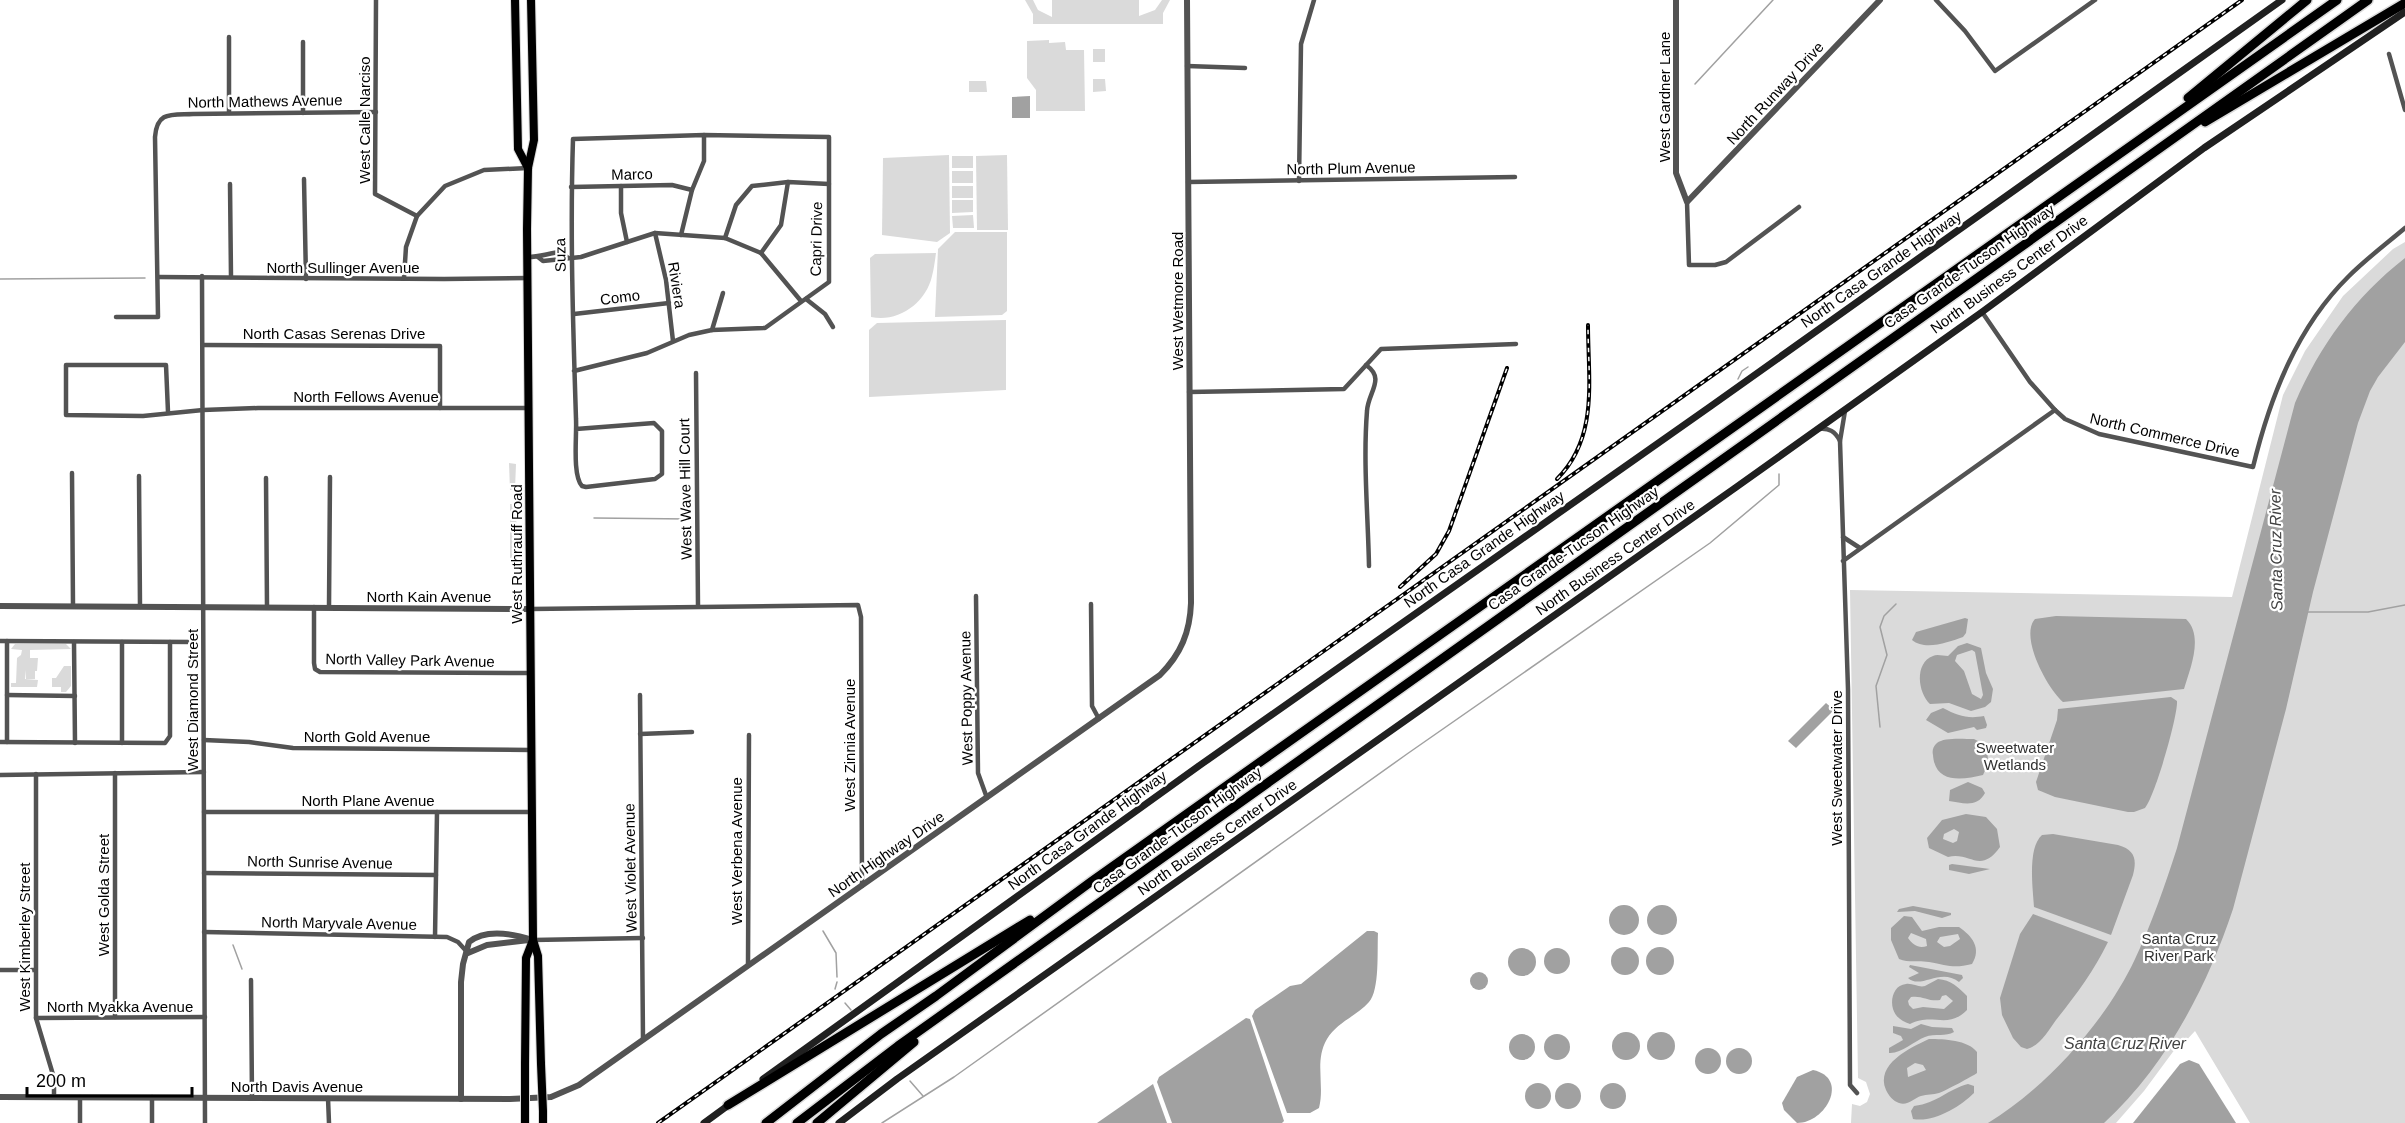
<svg xmlns="http://www.w3.org/2000/svg" width="2405" height="1123" viewBox="0 0 2405 1123" font-family="Helvetica,sans-serif">
<style>
.green{fill:#dadada}
.water{fill:#a1a1a1;fill-rule:evenodd}
.lines{fill:none;stroke-linecap:round;stroke-linejoin:round}
.stream{stroke:#a1a1a1;stroke-width:1.5}
.primary-casing{stroke:#dbdbdb;stroke-width:10}
.motorway-casing{stroke:#dbdbdb;stroke-width:12}
.minor{stroke:#535353;stroke-width:4.5}
.tertiary{stroke:#535353;stroke-width:6}
.secondary{stroke:#202020;stroke-width:7}
.primary{stroke:#000;stroke-width:8}
.motorway{stroke:#000;stroke-width:9}
.rail-casing{stroke:#000;stroke-width:4}
.rail{stroke:#fff;stroke-width:1.5;stroke-dasharray:4.5;stroke-linecap:butt}
.primary-bridge-casing{stroke:#dbdbdb;stroke-width:10;stroke-linecap:butt}
.primary-bridge{stroke:#000;stroke-width:8}
.labels{text-anchor:middle;dominant-baseline:central;stroke-width:4.5;stroke-linejoin:round;paint-order:stroke}
.street-label{font-size:15px;fill:#000;stroke:#fff}
.park-label{font-size:15px;fill:#313131;stroke:#fff}
.water-label{font-size:16px;font-style:italic;fill:#424242;stroke:#fff}
</style>
<rect width="100%" height="100%" fill="#fff"/>
<g class="green">
<path d="M1025 0H1033L1038 10 1052 17V0H1139V16L1155 10 1162 0H1170L1163 13V24H1033V14Z"/>
<path d="M1049 40V43L1065 42 1066 50H1084L1085 111H1036V90L1027 78V41Z"/>
<rect x="1093" y="49" width="12" height="13"/>
<path d="M1093 79H1105L1106 91 1093 92Z"/>
<path d="M969 81H986L987 92H969Z"/>
<path d="M949 155 950 233 937 242 882 235 883 158Z"/>
<path d="M1007 155 1008 230H977L976 156Z"/>
<rect x="952" y="156" width="21" height="12"/>
<rect x="952" y="171" width="21" height="12"/>
<rect x="952" y="186" width="21" height="12"/>
<path d="M952 200H973V212L952 213Z"/>
<path d="M973 215 974 228H953L952 216Z"/>
<path d="M955 232H1007V311L1002 315 935 317 938 249Z"/>
<path d="M2405 242V1123H2250L2195 1031 2181 1046 2178 1045 2144 1091 2116 1123H1851L1852 1104 1860 1106 1867 1102 1870 1094 1866 1082 1858 1078 1850 590 2232 597 2283 395 2305 351 2343 296 2393 249Z"/>
<path d="M936 253C935 260 934 269 932 276 926 303 898 323 871 317L870 258 875 254Z"/>
<path d="M1006 320V390L869 397V330L877 323Z"/>
<path d="M509 463 516 464 515 489 510 490Z"/>
<path d="M510 504H516L517 557 510 558Z"/>
<path d="M15 644H66L71 649 30 650V658H38L37 671H35V679H26L25 670V679L38 680 37 687H11V683H16L17 658 21 655 22 650 11 649Z"/>
<path d="M64 666H71V686L66 692H61V687H52V678H56Z"/>
</g>
<g class="water">
<path d="M1030 96V118H1012V97Z"/>
<path d="M2405 258V342L2378 377 2370 391 2358 423 2313 592 2286 709 2233 909C2207 987 2166 1066 2104 1123H1988C2047 1087 2106 1021 2135 959 2152 923 2165 885 2177 848L2295 403C2320 345 2355 297 2405 258Z"/>
<path d="M2056 616 2186 619C2204 636 2190 669 2184 689L2063 702C2048 689 2019 637 2035 619Z"/>
<path d="M1965 618 1968 619 1966 633 1963 637C1949 642 1925 651 1912 640L1916 632Z"/>
<path d="M1967 643 1981 648 1986 673 1993 689 1991 702 1985 707 1971 711 1949 703 1930 704C1918 693 1914 663 1933 656 1937 654 1943 656 1948 656L1958 646ZM1972 650 1975 652 1983 695 1981 699 1972 694 1964 671 1955 661 1957 655Z"/>
<path d="M2171 697 2177 701C2178 716 2155 796 2145 808L2134 812H2128L2055 797 2038 790 2036 782 2057 720 2058 709Z"/>
<path d="M1826 703 1834 710 1796 748 1788 741Z"/>
<path d="M1943 708C1958 716 1968 719 1984 716L1987 725 1986 728 1977 730 1974 727 1948 733 1926 720 1931 713Z"/>
<path d="M1974 739C1991 746 1990 760 1983 775 1962 780 1935 784 1933 755 1932 751 1933 746 1937 743 1944 737 1964 739 1974 739Z"/>
<path d="M1968 782 1982 788 1985 793C1977 808 1963 803 1949 801L1950 790Z"/>
<path d="M1966 814 1986 817 1997 829 2000 847C1980 875 1970 851 1948 857L1929 848 1927 838 1942 820ZM1954 829 1959 832 1957 841 1953 843 1943 839 1944 834Z"/>
<path d="M2053 834 2118 845C2135 850 2137 859 2133 875L2111 935 2034 907C2033 890 2027 848 2042 835Z"/>
<path d="M1952 864 1990 869 1969 874 1949 870V865Z"/>
<circle cx="1662" cy="920" r="15"/>
<circle cx="1624" cy="920" r="15"/>
<path d="M1913 906 1951 913V915L1942 918 1915 911 1897 912 1899 909Z"/>
<path d="M2033 914 2108 942C2094 971 2076 995 2056 1020 2048 1031 2041 1045 2027 1049L2021 1047 2013 1038 2002 1015 2000 998 2020 934Z"/>
<path d="M1904 916 1912 917 1922 931 1939 927H1959C1972 936 1982 948 1972 964 1953 969 1947 965 1929 962 1918 960 1909 963 1899 959L1891 940V928ZM1911 933 1926 939 1927 946C1919 949 1913 945 1908 938ZM1958 934 1960 939 1950 946 1944 947 1937 942 1940 937Z"/>
<path d="M1367 931H1374L1378 933C1377 950 1380 990 1369 1002 1357 1016 1337 1022 1327 1039 1314 1061 1325 1085 1319 1108L1310 1113H1287L1252 1016 1255 1010 1290 986 1301 984Z"/>
<circle cx="1660" cy="961" r="14"/>
<circle cx="1625" cy="961" r="14"/>
<circle cx="1557" cy="961" r="13"/>
<circle cx="1522" cy="962" r="14"/>
<path d="M1910 965 1962 975 1963 978 1959 982C1940 967 1921 990 1908 978L1919 973 1909 967Z"/>
<circle cx="1479" cy="981" r="9"/>
<path d="M1938 979C1951 980 1958 987 1967 996V1010C1947 1030 1933 1012 1910 1024 1902 1021 1896 1018 1893 1009 1890 999 1894 985 1906 984 1913 983 1919 988 1925 986 1929 984 1934 981 1938 979ZM1946 995 1953 1001 1944 1009 1923 1007 1913 1009 1909 1005 1908 1001 1911 997C1922 995 1929 1002 1940 1000L1942 996Z"/>
<path d="M1246 1018 1250 1019 1284 1121 1282 1123H1172L1157 1082 1159 1077Z"/>
<path d="M1921 1024 1932 1027 1952 1028 1954 1032C1946 1037 1935 1033 1925 1037 1914 1041 1901 1054 1889 1053V1048L1903 1040 1901 1036 1893 1033V1026L1911 1029Z"/>
<circle cx="1661" cy="1046" r="14"/>
<circle cx="1626" cy="1046" r="14"/>
<circle cx="1522" cy="1047" r="13"/>
<circle cx="1557" cy="1047" r="13"/>
<path d="M1929 1039C1944 1039 1968 1040 1977 1052V1073C1973 1076 1945 1091 1939 1093 1933 1095 1927 1094 1921 1096 1914 1098 1908 1106 1899 1103 1893 1101 1889 1096 1886 1090 1875 1064 1910 1048 1929 1039ZM1915 1063 1923 1065 1926 1070 1908 1077 1907 1068Z"/>
<circle cx="1708" cy="1061" r="13"/>
<circle cx="1739" cy="1061" r="13"/>
<path d="M2189 1060 2199 1064 2236 1123H2133L2180 1064Z"/>
<path d="M1813 1070C1850 1078 1826 1123 1797 1123L1784 1110 1782 1103 1797 1077Z"/>
<circle cx="1538" cy="1096" r="13"/>
<circle cx="1613" cy="1096" r="13"/>
<circle cx="1568" cy="1096" r="13"/>
<path d="M1153 1084 1167 1123H1097Z"/>
<path d="M1968 1084 1974 1086V1093C1960 1107 1933 1123 1913 1119L1911 1111 1914 1106C1938 1103 1948 1089 1968 1084Z"/>
</g>
<g class="lines">
<g class="stream">
<path d="M1695 84 1773 0"/>
<path d="M0 279 145 278"/>
<path d="M1738 379 1742 371 1748 367"/>
<path d="M594 518 689 519"/>
<path d="M2308 612H2368L2405 605"/>
<path d="M1880 727 1876 686 1887 655 1880 627 1884 616 1896 604"/>
<path d="M823 931 836 953 837 977"/>
<path d="M233 945 242 969"/>
<path d="M835 989 837 982"/>
<path d="M845 1003 851 1010"/>
<path d="M910 1081 923 1096"/>
<path d="M882 1123 954 1077 1407 754 1710 543 1779 485V474"/>
</g>
<g class="primary-casing">
<g id="primary">
<path d="M515 0 518 149 528 168"/>
<path d="M531 0 534 140 528 168 527 229 533 940 538 956 541 1064"/>
<path d="M525 1064 526 958 533 940"/>
<path d="M525 1111V1123"/>
<path d="M543 1111V1123"/>
</g>
</g>
<g class="motorway-casing">
<g id="motorway">
<path d="M2188 98 2307 0"/>
<path d="M2205 122 2405 3"/>
<path d="M728 1105 1030 920"/>
<path d="M766 1123 881 1034 936 996 1092 881 2337 0"/>
<path d="M797 1123 898 1046 2368 0"/>
<path d="M817 1123 914 1042"/>
</g>
</g>
<g class="minor">
<path d="M376 0 375 194 417 216"/>
<path d="M1936 0 1965 31 1995 71 2095 0"/>
<path d="M229 37V113"/>
<path d="M303 42V113"/>
<path d="M2389 54 2405 110"/>
<path d="M1187 66 1245 68"/>
<path d="M304 179 306 279"/>
<path d="M1299 181 1301 44 1314 0"/>
<path d="M1188 182 1515 177"/>
<path d="M230 184 231 277"/>
<path d="M621 186V213L627 242"/>
<path d="M571 187 672 185 692 190"/>
<path d="M1687 202 1689 265H1715L1726 262 1799 207"/>
<path d="M655 233 666 280 673 341"/>
<path d="M681 235 692 190 704 161V135"/>
<path d="M725 238 736 205 752 186 788 182 829 184"/>
<path d="M761 253 781 225 788 182"/>
<path d="M528 257C540 257 549 253 561 252L567 257"/>
<path d="M538 257 543 261 581 257 655 233 725 238 761 253 801 301"/>
<path d="M202 276 205 1123"/>
<path d="M158 277 444 279 528 278"/>
<path d="M404 278 406 247 417 216 445 186 484 170 528 168"/>
<path d="M806 299 825 314 833 327"/>
<path d="M1982 312 2030 382 2055 410 2065 419 2099 434 2253 467C2270 397 2297 327 2349 276 2366 259 2386 244 2405 228"/>
<path d="M574 314 669 303"/>
<path d="M116 317H158L155 137C157 111 171 115 193 114L376 112"/>
<path d="M712 330 723 293"/>
<path d="M203 345 440 346V408"/>
<path d="M1366 365C1386 379 1368 392 1367 411 1363 462 1368 515 1369 566"/>
<path d="M574 371 647 353 689 335 712 330 765 328 829 282V137L704 135 573 139C570 232 573 326 576 419 577 435 572 475 582 486L586 487 655 479 662 474V431L654 423 576 429"/>
<path d="M696 373 698 606"/>
<path d="M1189 392 1344 389 1381 349 1516 344"/>
<path d="M168 412 166 365H66V415L143 416 203 410 258 408H529"/>
<path d="M1819 429C1829 428 1835 431 1840 441L1845 411"/>
<path d="M1840 441 1848 689 1850 1085 1857 1093"/>
<path d="M72 473 73 606"/>
<path d="M139 476 140 607"/>
<path d="M266 478 267 607"/>
<path d="M1843 537 1860 548"/>
<path d="M1843 561 2055 410"/>
<path d="M976 596 978 773 987 798"/>
<path d="M1091 604 1092 706 1099 719"/>
<path d="M314 607V663L315 669 320 672 531 673"/>
<path d="M329 607 330 477"/>
<path d="M530 609 858 605 861 617 862 886"/>
<path d="M0 641 195 642"/>
<path d="M7 641V742"/>
<path d="M74 642 75 743"/>
<path d="M7 695 75 696"/>
<path d="M640 695 643 1040"/>
<path d="M640 734 692 732"/>
<path d="M204 740 249 742 293 748 531 750"/>
<path d="M0 742 165 743 170 736V642"/>
<path d="M122 743V642"/>
<path d="M115 773V1017"/>
<path d="M36 774V1018L54 1078V1097"/>
<path d="M0 775 204 772"/>
<path d="M204 812H532"/>
<path d="M204 873 436 875"/>
<path d="M204 932 447 937 458 942 468 953"/>
<path d="M435 937 437 812"/>
<path d="M533 940 643 938"/>
<path d="M748 966 749 735"/>
<path d="M0 970H35"/>
<path d="M251 980 252 1098"/>
<path d="M36 1018 205 1017"/>
<path d="M328 1098 329 1123"/>
<path d="M80 1123V1097"/>
<path d="M152 1123V1097"/>
</g>
<g class="tertiary">
<path d="M1676 0V173L1687 202 1880 0"/>
<path d="M0 606 530 609"/>
<path d="M468 953 487 945 529 940"/>
<path d="M0 1097 510 1099 551 1097 579 1085 1160 675C1181 654 1190 632 1191 603L1187 0"/>
<path d="M461 1099V982L463 964 469 942C486 928 514 934 533 940"/>
</g>
<g class="secondary">
<path d="M763 1079 1203 763 1711 406 2282 0"/>
<path d="M704 1123 730 1104"/>
<path d="M839 1123 897 1079 1735 488 1982 312 2204 148 2405 12"/>
</g>
<use href="#primary" class="primary"/>
<use href="#motorway" class="motorway"/>
<g class="rail-casing">
<g id="rail">
<path d="M1557 479C1599 437 1588 380 1588 325"/>
<path d="M1400 587 1436 554 1449 531 1507 368"/>
<path d="M658 1123 2242 0"/>
</g>
</g>
<use href="#rail" class="rail"/>
<g class="primary-bridge-casing">
<g id="primary-bridge">
<path d="M525 1064V1111"/>
<path d="M541 1064 543 1111"/>
</g>
</g>
<use href="#primary-bridge" class="primary-bridge"/>
</g>
<g class="labels">
<g class="street-label">
<text transform="translate(1775 93) rotate(-47)">North Runway Drive</text>
<text transform="translate(1664 97) rotate(-90)">West Gardner Lane</text>
<text transform="translate(265 101) rotate(-1)">North Mathews Avenue</text>
<text transform="translate(364 120) rotate(-90)">West Calle Narciso</text>
<text transform="translate(1351 168) rotate(-1)">North Plum Avenue</text>
<text transform="translate(632 174) rotate(-1)">Marco</text>
<text transform="translate(816 239) rotate(-89)">Capri Drive</text>
<text transform="translate(560 255) rotate(-91)">Suza</text>
<text transform="translate(1969 266) rotate(-35)">Casa Grande-Tucson Highway</text>
<text x="343" y="267">North Sullinger Avenue</text>
<text transform="translate(1881 269) rotate(-35)">North Casa Grande Highway</text>
<text transform="translate(2009 274) rotate(-36)">North Business Center Drive</text>
<text transform="translate(677 285) rotate(81)">Riviera</text>
<text transform="translate(620 297) rotate(-7)">Como</text>
<text transform="translate(1177 301) rotate(-90)">West Wetmore Road</text>
<text x="334" y="333">North Casas Serenas Drive</text>
<text x="366" y="396">North Fellows Avenue</text>
<text transform="translate(2165 435) rotate(13)">North Commerce Drive</text>
<text transform="translate(685 489) rotate(-91)">West Wave Hill Court</text>
<text transform="translate(1573 548) rotate(-35)">Casa Grande-Tucson Highway</text>
<text transform="translate(1484 549) rotate(-35)">North Casa Grande Highway</text>
<text transform="translate(516 554) rotate(-90)">West Ruthrauff Road</text>
<text transform="translate(1615 557) rotate(-35)">North Business Center Drive</text>
<text x="429" y="596">North Kain Avenue</text>
<text transform="translate(410 660) rotate(1)">North Valley Park Avenue</text>
<text transform="translate(966 698) rotate(-91)">West Poppy Avenue</text>
<text transform="translate(192 700) rotate(-90)">West Diamond Street</text>
<text x="367" y="736">North Gold Avenue</text>
<text transform="translate(849 745) rotate(-90)">West Zinnia Avenue</text>
<text transform="translate(1836 768) rotate(-90)">West Sweetwater Drive</text>
<text x="368" y="800">North Plane Avenue</text>
<text transform="translate(1087 830) rotate(-36)">North Casa Grande Highway</text>
<text transform="translate(1177 830) rotate(-36)">Casa Grande-Tucson Highway</text>
<text transform="translate(1217 837) rotate(-35)">North Business Center Drive</text>
<text transform="translate(736 851) rotate(-90)">West Verbena Avenue</text>
<text transform="translate(886 854) rotate(-35)">North Highway Drive</text>
<text transform="translate(320 862) rotate(1)">North Sunrise Avenue</text>
<text transform="translate(630 868) rotate(-91)">West Violet Avenue</text>
<text transform="translate(103 895) rotate(-90)">West Golda Street</text>
<text transform="translate(339 923) rotate(1)">North Maryvale Avenue</text>
<text transform="translate(24 937) rotate(-90)">West Kimberley Street</text>
<text x="120" y="1006">North Myakka Avenue</text>
<text x="297" y="1086">North Davis Avenue</text>
</g>
<g class="park-label">
<text x="2015" y="747">Sweetwater<tspan x="2015" dy="17">Wetlands</tspan></text>
<text x="2179" y="938">Santa Cruz<tspan x="2179" dy="17">River Park</tspan></text>
</g>
<g class="water-label">
<text transform="translate(2276 550) rotate(-91)">Santa Cruz River</text>
<text x="2125" y="1043">Santa Cruz River</text>
</g>
</g>
<path d="M27 1087v9h165v-9" fill="none" stroke="#000000" stroke-width="3"/>
<text x="36" y="1087" font-size="18" fill="#000000" stroke="#ffffff" stroke-width="4.5" paint-order="stroke">200 m</text>
</svg>
